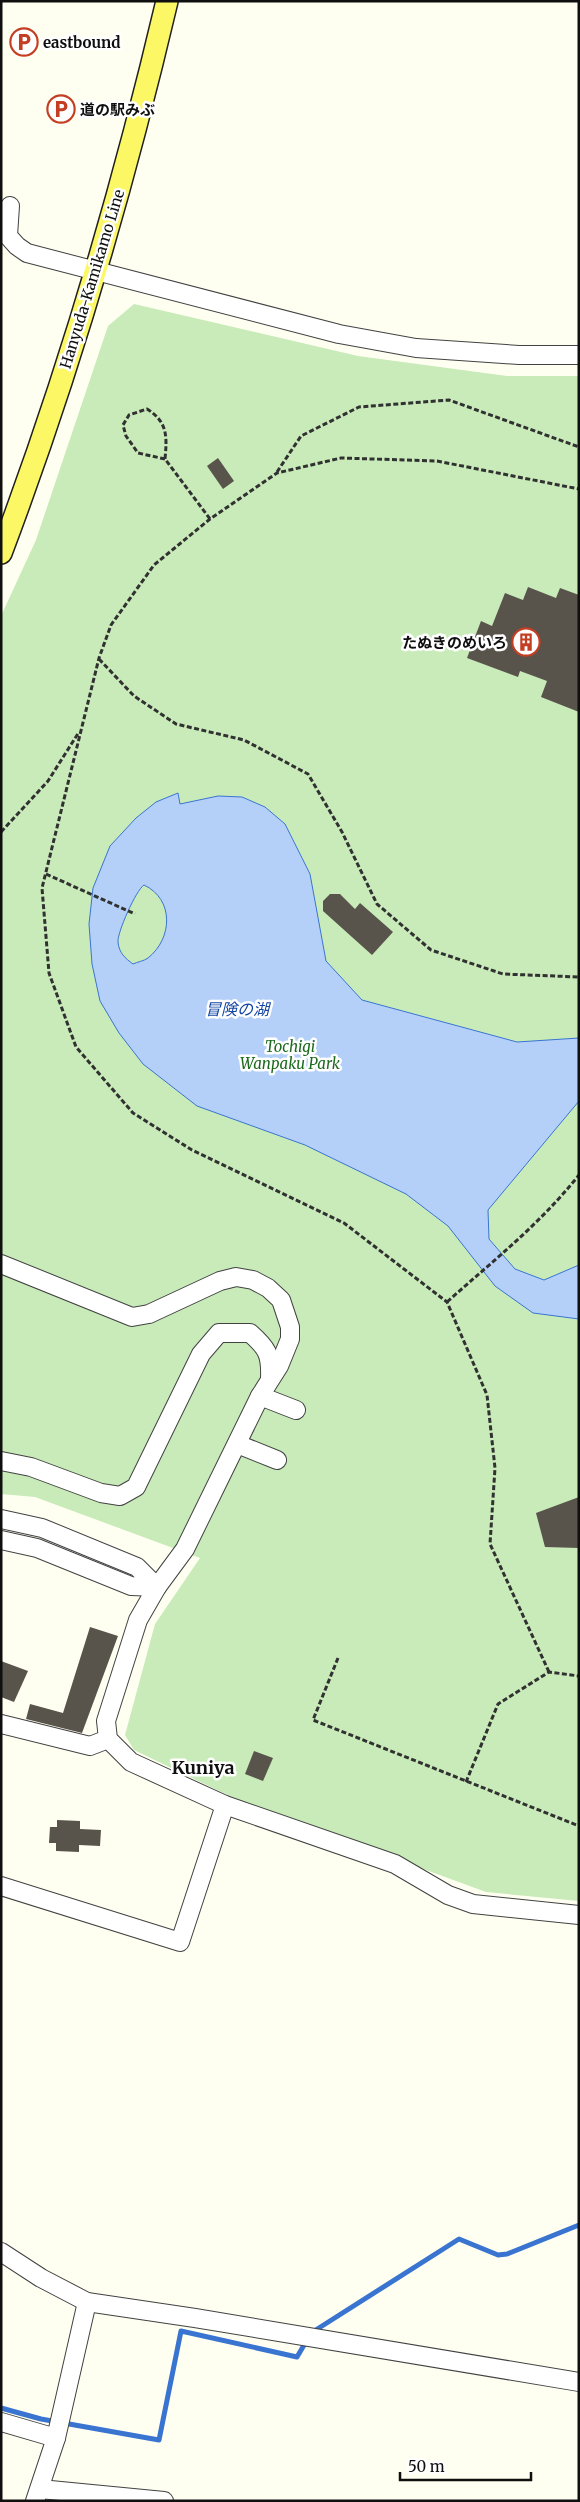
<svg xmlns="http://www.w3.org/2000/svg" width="580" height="2502" viewBox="0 0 580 2502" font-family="Merriweather,'Noto Sans JP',serif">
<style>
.green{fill:#c8ebb9}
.water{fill:#b4d0f8;stroke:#3a74d1;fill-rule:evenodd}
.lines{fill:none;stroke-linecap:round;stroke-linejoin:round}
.stream{stroke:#3a74d1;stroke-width:5}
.building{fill:#58534b}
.minor-casing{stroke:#424242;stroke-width:20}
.major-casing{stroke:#202020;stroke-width:24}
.path{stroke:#313131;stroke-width:3;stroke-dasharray:5 2.5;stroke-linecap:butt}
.minor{stroke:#fff;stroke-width:18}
.major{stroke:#fbf765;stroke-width:21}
.labels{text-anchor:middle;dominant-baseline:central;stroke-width:5;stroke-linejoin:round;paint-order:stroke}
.poi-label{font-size:15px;font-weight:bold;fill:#0f0f0f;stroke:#fff;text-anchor:start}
.street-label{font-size:15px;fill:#0f0f0f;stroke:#fff}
.park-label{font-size:15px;font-style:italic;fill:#1d691e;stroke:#fff}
.water-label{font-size:16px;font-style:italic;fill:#1446a5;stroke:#fff}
.quarter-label{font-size:18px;font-weight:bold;fill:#0f0f0f;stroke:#fff}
</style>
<rect width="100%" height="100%" fill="#fffff1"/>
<path class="green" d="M134 304 358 356 507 376H579V1901L486 1892 246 1804 134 1750 125 1735 155 1624 200 1558 35 1497 1 1494V616L36 540 108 326Z"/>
<path class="water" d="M178 793 180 804 218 796 242 797 265 807 285 824 310 874 326 961 362 1000 517 1042 579 1038V1101L488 1210 489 1239 515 1269 544 1280 579 1265V1319L533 1313 495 1286 448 1226 406 1194 305 1145 197 1106 143 1064 119 1033 100 1001 92 964 89 924 93 888 110 846 136 818 156 802ZM144 885C174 899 173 938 148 958 144 961 137 962 133 964 125 958 119 953 118 942 117 933 136 890 144 885Z"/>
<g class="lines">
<g class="stream">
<path d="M311 2333 459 2239 498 2255 507 2254 579 2225"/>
<path d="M1 2408 41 2419 159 2440 181 2331 297 2357 307 2340"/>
</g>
</g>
<g class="building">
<path d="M218 458 234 481 223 489 207 466Z"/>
<path d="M528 587 556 598 560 588 579 595V712L541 697 547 681 520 671 518 677 467 658 481 621 492 626 505 593 523 600Z"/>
<path d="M330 894H340L355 909 360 903 393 932 372 955 323 911V901Z"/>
<path d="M579 1497V1548L545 1547 536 1513Z"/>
<path d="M90 1627 118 1636 82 1733 26 1719 30 1704 63 1713Z"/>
<path d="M1 1661 28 1671 14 1702 1 1697Z"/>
<path d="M254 1751 273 1758 263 1781 245 1774Z"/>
<path d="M57 1820 80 1821V1829L101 1830 100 1846 79 1845V1852L56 1851V1843H49L50 1827H57Z"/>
</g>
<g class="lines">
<g class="minor-casing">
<g id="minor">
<path d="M10 206 8 236 17 246 27 253 339 334 416 348 519 355H579"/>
<path d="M1 1264 132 1317 149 1314 220 1281 236 1277 253 1280 268 1288 281 1300 290 1327V1339L279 1366 260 1396 185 1549 157 1587 138 1620 106 1721 108 1739 131 1762 225 1805 395 1864 448 1895 473 1904 579 1915"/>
<path d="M260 1396 296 1410"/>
<path d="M237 1444 277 1460"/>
<path d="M1 1461 31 1467 101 1493 120 1496 136 1487 201 1354 219 1333H250C267 1348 271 1354 270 1378"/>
<path d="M1 1519 42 1528 137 1567 157 1587"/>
<path d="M1 1540 37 1548 131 1586 157 1587"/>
<path d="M1 1724 90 1746 108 1739"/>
<path d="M1 1886 180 1942 225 1805"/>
<path d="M1 2252 41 2278 87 2302 195 2318 579 2382"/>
<path d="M1 2422 56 2438"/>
<path d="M40 2489 164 2501"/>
<path d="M35 2501 56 2438 87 2302"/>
</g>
</g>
<g class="major-casing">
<path id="major" d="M1 553C69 373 123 188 167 1"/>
</g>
<g class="path">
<path d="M165 459 138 453 126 436 123 425 129 415 147 409C168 422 167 437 165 459L210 519"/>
<path d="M277 472 301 436 359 407 449 400 579 447"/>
<path d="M99 659 134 696 176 724 244 740 308 774 342 832 377 904 431 950 503 974 579 977"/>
<path d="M1 832 48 781 79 732"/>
<path d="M46 874 135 914"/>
<path d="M447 1302C495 1259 538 1226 579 1175"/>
<path d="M338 1658 313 1720 579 1826"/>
<path d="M549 1672 490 1544 495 1468 487 1395 447 1302 344 1223 192 1150 133 1113 76 1047 49 973 42 888 99 658 111 625 154 565 210 519 277 473 341 458 437 461 579 489"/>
<path d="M466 1782 498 1704 549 1672 579 1676"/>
</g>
<use href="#minor" class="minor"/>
<use href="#major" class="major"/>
</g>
<defs>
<g id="parking-ring" transform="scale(1.4375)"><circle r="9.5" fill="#fff" stroke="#c33e23" stroke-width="1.5"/><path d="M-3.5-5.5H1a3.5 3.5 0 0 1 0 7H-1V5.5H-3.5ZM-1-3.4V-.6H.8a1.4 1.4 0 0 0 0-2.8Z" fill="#c33e23"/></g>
<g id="building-ring" transform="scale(1.4375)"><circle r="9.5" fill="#fff" stroke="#c33e23" stroke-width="1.5"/><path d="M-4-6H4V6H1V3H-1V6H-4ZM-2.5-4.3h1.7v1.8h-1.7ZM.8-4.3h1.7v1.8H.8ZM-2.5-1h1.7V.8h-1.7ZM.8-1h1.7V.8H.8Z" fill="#c33e23"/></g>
</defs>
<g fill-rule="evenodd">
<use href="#parking-ring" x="24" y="42"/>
<use href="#parking-ring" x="61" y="109"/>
<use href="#building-ring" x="526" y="642"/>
</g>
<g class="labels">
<g class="poi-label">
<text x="43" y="42">eastbound</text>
<text x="80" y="109">道の駅みぶ</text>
<text x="507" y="642" text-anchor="end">たぬきのめいろ</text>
</g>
<g class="street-label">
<text transform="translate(92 279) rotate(-73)">Hanyuda-Kamikamo Line</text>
</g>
<g class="park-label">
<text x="290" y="1046">Tochigi<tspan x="290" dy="17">Wanpaku Park</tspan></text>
</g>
<g class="water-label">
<text x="237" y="1009">冒険の湖</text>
</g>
<g class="quarter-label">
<text x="203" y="1767">Kuniya</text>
</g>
</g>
<rect width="580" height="2502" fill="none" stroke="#0f0f0f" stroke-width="5"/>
<path d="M400 2472v8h131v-8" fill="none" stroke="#0f0f0f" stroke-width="2.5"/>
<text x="408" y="2472" font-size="15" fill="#0f0f0f" stroke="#ffffff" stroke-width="4" paint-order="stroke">50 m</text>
</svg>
